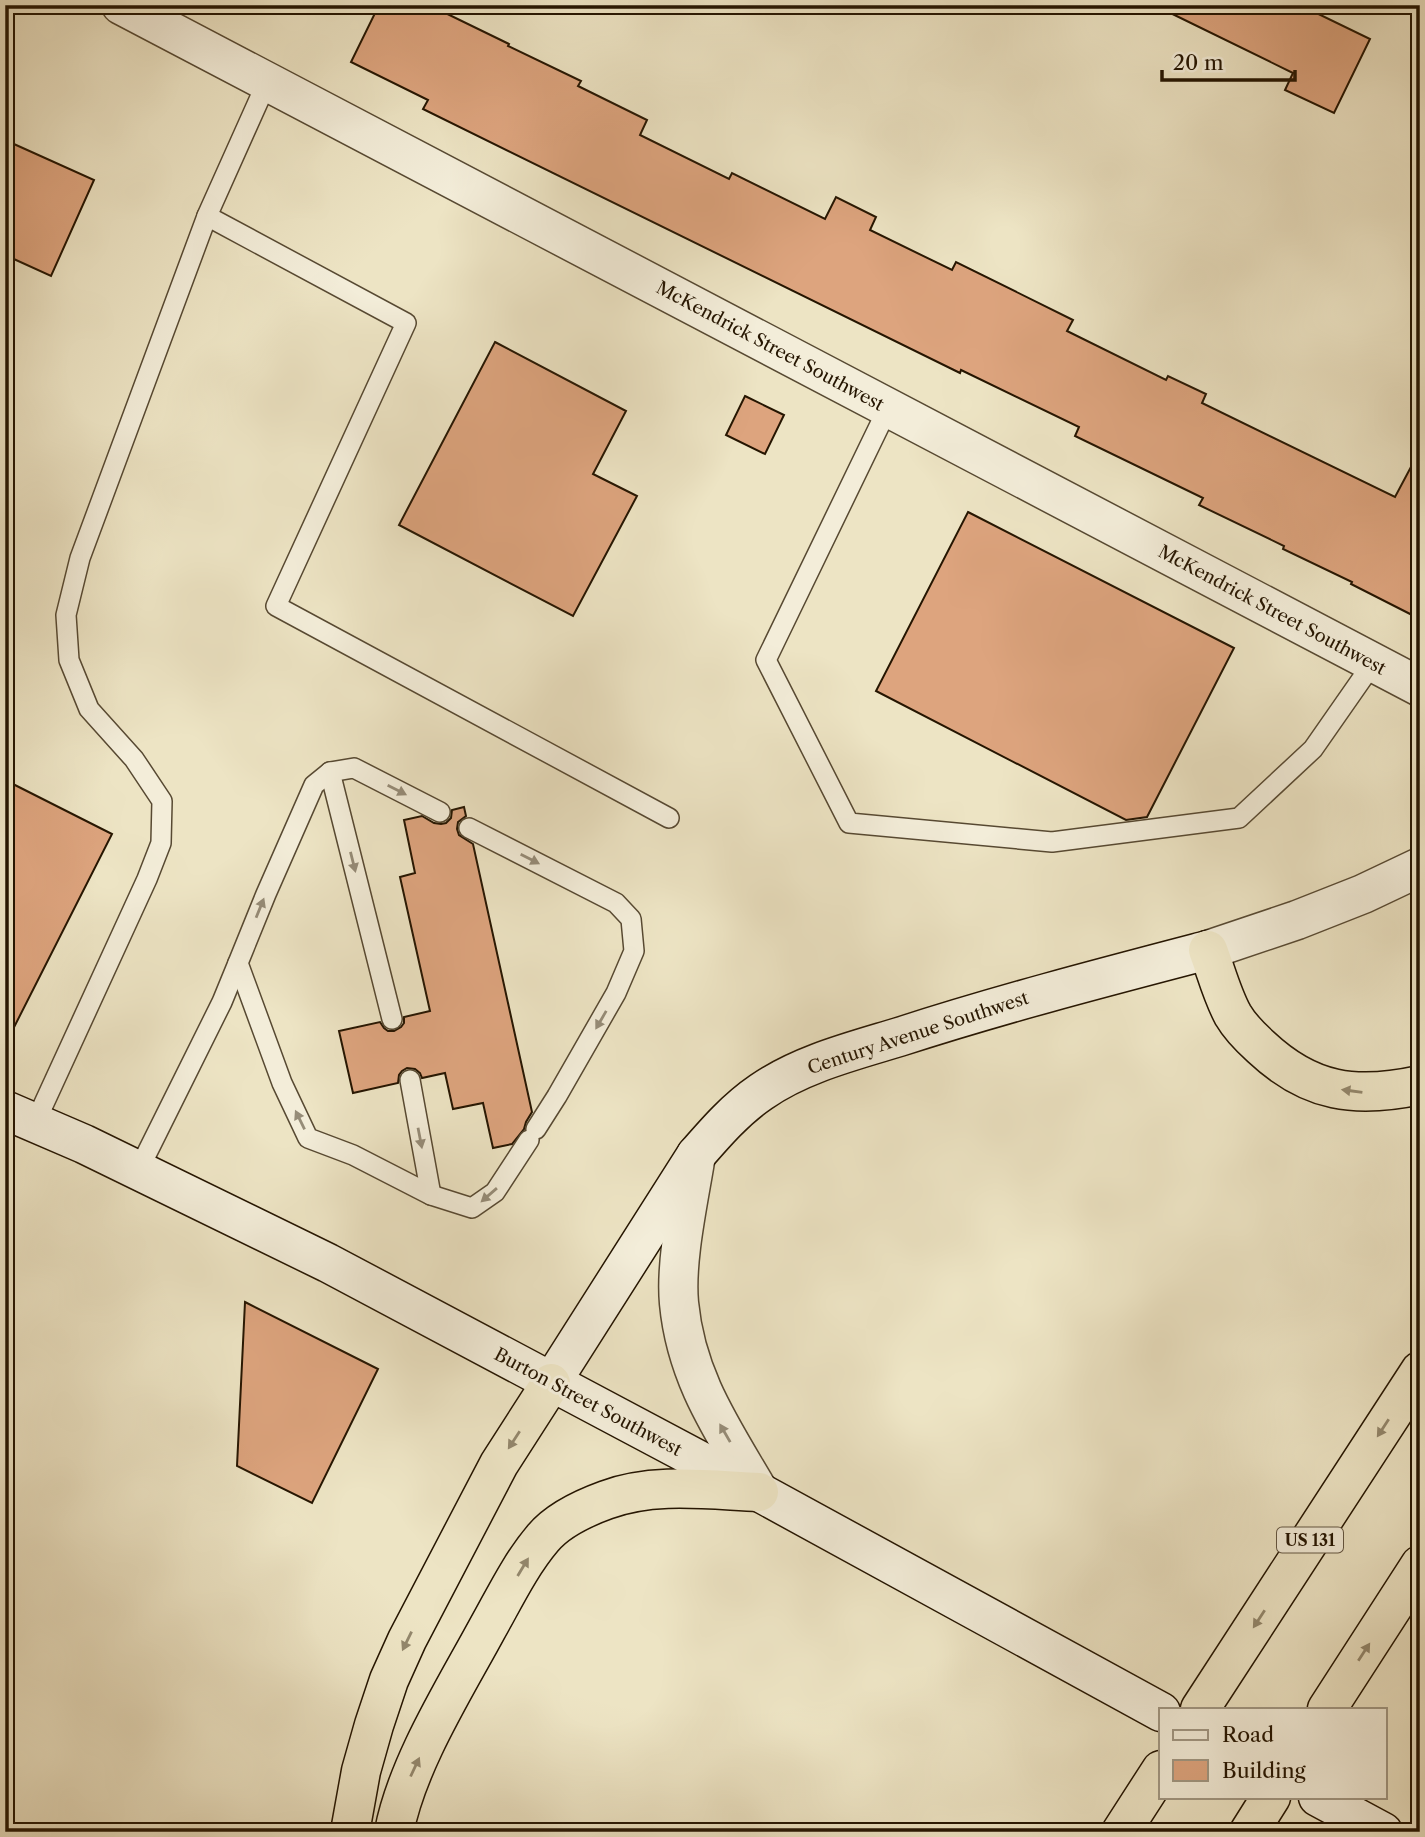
<svg xmlns="http://www.w3.org/2000/svg" width="1425" height="1837" viewBox="0 0 1425 1837" font-family="'Libre Caslon Text',serif">
<style>
.building{fill:#dda47e;stroke:#251501;stroke-width:2}
.lines{fill:none;stroke-linecap:round;stroke-linejoin:round}
.service-casing{stroke:#574932;stroke-width:22}
.minor-casing{stroke:#574932;stroke-width:41}
.tertiary-casing{stroke:#574932;stroke-width:41}
.secondary-casing{stroke:#251501;stroke-width:41}
.motorway-casing{stroke:#251501;stroke-width:41}
.service{stroke:#f3edd9;stroke-width:19}
.minor{stroke:#f3edd9;stroke-width:38}
.tertiary{stroke:#f3edd9;stroke-width:38}
.secondary{stroke:#f3edd9;stroke-width:38}
.motorway{stroke:#ede4c4;stroke-width:38}
.oneway{fill:#968c78}
.oneway2{fill:#93876c}
.labels{text-anchor:middle;dominant-baseline:central;stroke-width:6;stroke-linejoin:round;paint-order:stroke}
.shield{fill:#f3edd9;stroke:#635642;stroke-width:2}
.shield-label{font-size:16px;font-weight:bold;fill:#251501}
.street-label{font-size:18px;fill:#251501;stroke:#f3edd9}
</style>
<rect width="100%" height="100%" fill="#ede4c4"/>
<filter id="stains"><feTurbulence type="fractalNoise" baseFrequency=".00286" numOctaves="4"/><feColorMatrix values="0 0 0 0 .2 0 0 0 0 .09 0 0 0 0 .02 0 0 0 .5 -.17"/></filter>
<radialGradient id="worn" r=".72"><stop offset=".6" stop-color="#630" stop-opacity="0"/><stop offset="1" stop-color="#630" stop-opacity=".3"/></radialGradient>
<g class="building">
<path d="M379 5H429L509 44 508 46 581 81 578 86 647 120 640 135 729 179 732 173 825 219 836 197 876 217 870 230 952 270 956 262 1073 320 1067 331 1166 380 1168 376 1206 394 1202 403 1395 497 1420 450V619L1351 584 1352 582 1283 549 1284 546 1199 505 1203 498 1075 436 1079 427 961 370 960 373 423 109 428 100 351 62Z"/>
<path d="M1154 5H1300L1370 39 1334 113 1285 90 1293 73Z"/>
<path d="M5 140 94 180 51 276 5 255Z"/>
<path d="M495 342 626 411 593 474 637 496 573 616 399 525Z"/>
<path d="M745 396 784 415 765 454 726 435Z"/>
<path d="M968 512 1234 648 1147 817 1126 820 876 691Z"/>
<path d="M5 780 112 834 5 1045Z"/>
<path d="M464 807 466 816 458 822 457 829 459 835 473 844 532 1112 526 1122 524 1129 512 1144 493 1148 483 1103 453 1109 445 1073 422 1078 420 1073 415 1069 407 1068 402 1071 399 1075 398 1083 353 1093 339 1031 380 1022 384 1028 388 1031H394L401 1027 404 1023V1017L430 1011 400 877 415 873 404 820 422 816 434 823 441 824 446 823 451 818 452 810Z"/>
<path d="M245 1302 378 1369 312 1503 237 1466Z"/>
</g>
<g class="lines">
<g class="service-casing">
<g id="service">
<path d="M267 82 207 216 406 323 276 606 669 818"/>
<path d="M888 408 766 660 849 823 1052 842 1239 818 1313 749 1373 663"/>
<path d="M330 772 392 1019"/>
<path d="M440 812 354 768 330 772 314 785 266 894 238 963 282 1083 308 1138 353 1155 431 1195 472 1208 495 1192 529 1140"/>
<path d="M469 828 616 903 631 919 634 951 616 993 557 1096 536 1129"/>
<path d="M410 1080 431 1195"/>
<path d="M35 1123 147 879 161 843 162 801 134 759 89 709 69 660 66 615 80 558 207 216"/>
<path d="M138 1171 222 1002 238 963"/>
</g>
</g>
<g class="minor-casing">
<g id="minor">
<path d="M121 5 1420 687"/>
<path d="M696 1155C689 1199 675 1260 679 1303 686 1378 723 1430 759 1492"/>
</g>
</g>
<g class="tertiary-casing">
<path id="tertiary" d="M1208 950 1297 920 1363 894 1420 867"/>
</g>
<g class="secondary-casing">
<g id="secondary">
<path d="M5 1110 84 1144 328 1263 759 1492 1161 1712"/>
<path d="M551 1383 696 1155C716 1132 736 1109 761 1092 801 1064 853 1051 899 1037 1001 1004 1105 977 1208 950"/>
<path d="M1318 1797 1383 1832"/>
</g>
</g>
<g class="motorway-casing">
<g id="motorway">
<path d="M1208 950C1216 971 1222 995 1233 1015 1240 1027 1251 1038 1261 1047 1310 1093 1356 1099 1420 1085"/>
<path d="M1200 1709 1420 1371"/>
<path d="M1327 1709 1420 1565"/>
<path d="M350 1832 361 1771 374 1725 389 1680 407 1640 499 1464 551 1383"/>
<path d="M394 1832C407 1764 454 1690 487 1629 504 1599 520 1565 543 1538 558 1520 584 1508 606 1500 654 1482 709 1490 759 1492"/>
<path d="M1121 1832 1161 1770"/>
<path d="M1249 1832 1271 1797"/>
</g>
</g>
<use href="#service" class="service"/>
<use href="#minor" class="minor"/>
<use href="#tertiary" class="tertiary"/>
<use href="#secondary" class="secondary"/>
<use href="#motorway" class="motorway"/>
</g>
<defs><path id="oneway-solid" d="M-6-.8H1V-3.2L6.5 0L1 3.2V.8H-6Z" transform="scale(1.75)"/></defs>
<g class="oneway">
<use href="#oneway-solid" transform="translate(397 790) rotate(27)"/>
<use href="#oneway-solid" transform="translate(530 859) rotate(27)"/>
<use href="#oneway-solid" transform="translate(353 862) rotate(76)"/>
<use href="#oneway-solid" transform="translate(260 908) rotate(-68)"/>
<use href="#oneway-solid" transform="translate(601 1020) rotate(120)"/>
<use href="#oneway-solid" transform="translate(300 1120) rotate(-116)"/>
<use href="#oneway-solid" transform="translate(420 1138) rotate(79)"/>
<use href="#oneway-solid" transform="translate(489 1195) rotate(139)"/>
<use href="#oneway-solid" transform="translate(725 1433) rotate(-120)"/>
</g>
<g class="oneway2">
<use href="#oneway-solid" transform="translate(1352 1091) rotate(-172)"/>
<use href="#oneway-solid" transform="translate(1383 1428) rotate(123)"/>
<use href="#oneway-solid" transform="translate(514 1440) rotate(123)"/>
<use href="#oneway-solid" transform="translate(523 1567) rotate(-59)"/>
<use href="#oneway-solid" transform="translate(1259 1619) rotate(123)"/>
<use href="#oneway-solid" transform="translate(407 1641) rotate(116)"/>
<use href="#oneway-solid" transform="translate(1364 1652) rotate(-57)"/>
<use href="#oneway-solid" transform="translate(415 1767) rotate(-65)"/>
</g>
<g class="labels">
<rect class="shield" x="1277" y="1527.5" width="66" height="25" rx="5"/>
<g class="shield-label">
<text x="1310" y="1540">US 131</text>
</g>
<g class="street-label">
<text transform="translate(770 346) rotate(28)">McKendrick Street Southwest</text>
<text transform="translate(1272 610) rotate(28)">McKendrick Street Southwest</text>
<text transform="translate(918 1033) rotate(-18)">Century Avenue Southwest</text>
<text transform="translate(588 1402) rotate(28)">Burton Street Southwest</text>
</g>
</g>
<rect width="1425" height="1837" fill="none" stroke="#ede4c4" stroke-width="28"/>
<rect x="7" y="7" width="1411" height="1823" fill="none" stroke="#251501" stroke-width="3.5"/>
<rect x="14" y="14" width="1397" height="1809" fill="none" stroke="#251501" stroke-width="2"/>
<rect x="1159" y="1708" width="228" height="91" fill="#f3edd9" stroke="#a19783" stroke-width="2"/>
<rect x="1173" y="1730" width="35" height="10" fill="#f3edd9" stroke="#a19783" stroke-width="2"/>
<text x="1222" y="1742" font-size="21" fill="#251501">Road</text>
<rect x="1173" y="1760" width="35" height="21" fill="#dda47e" stroke="#a19783" stroke-width="2"/>
<text x="1222" y="1778" font-size="21" fill="#251501">Building</text>
<path d="M1162 70v10h133v-10" fill="none" stroke="#251501" stroke-width="3.5"/>
<text x="1173" y="70" font-size="21" fill="#251501" stroke="#f3edd9" stroke-width="5" paint-order="stroke">20 m</text>
<rect width="100%" height="100%" filter="url(#stains)"/>
<rect width="100%" height="100%" fill="url(#worn)"/>
</svg>
